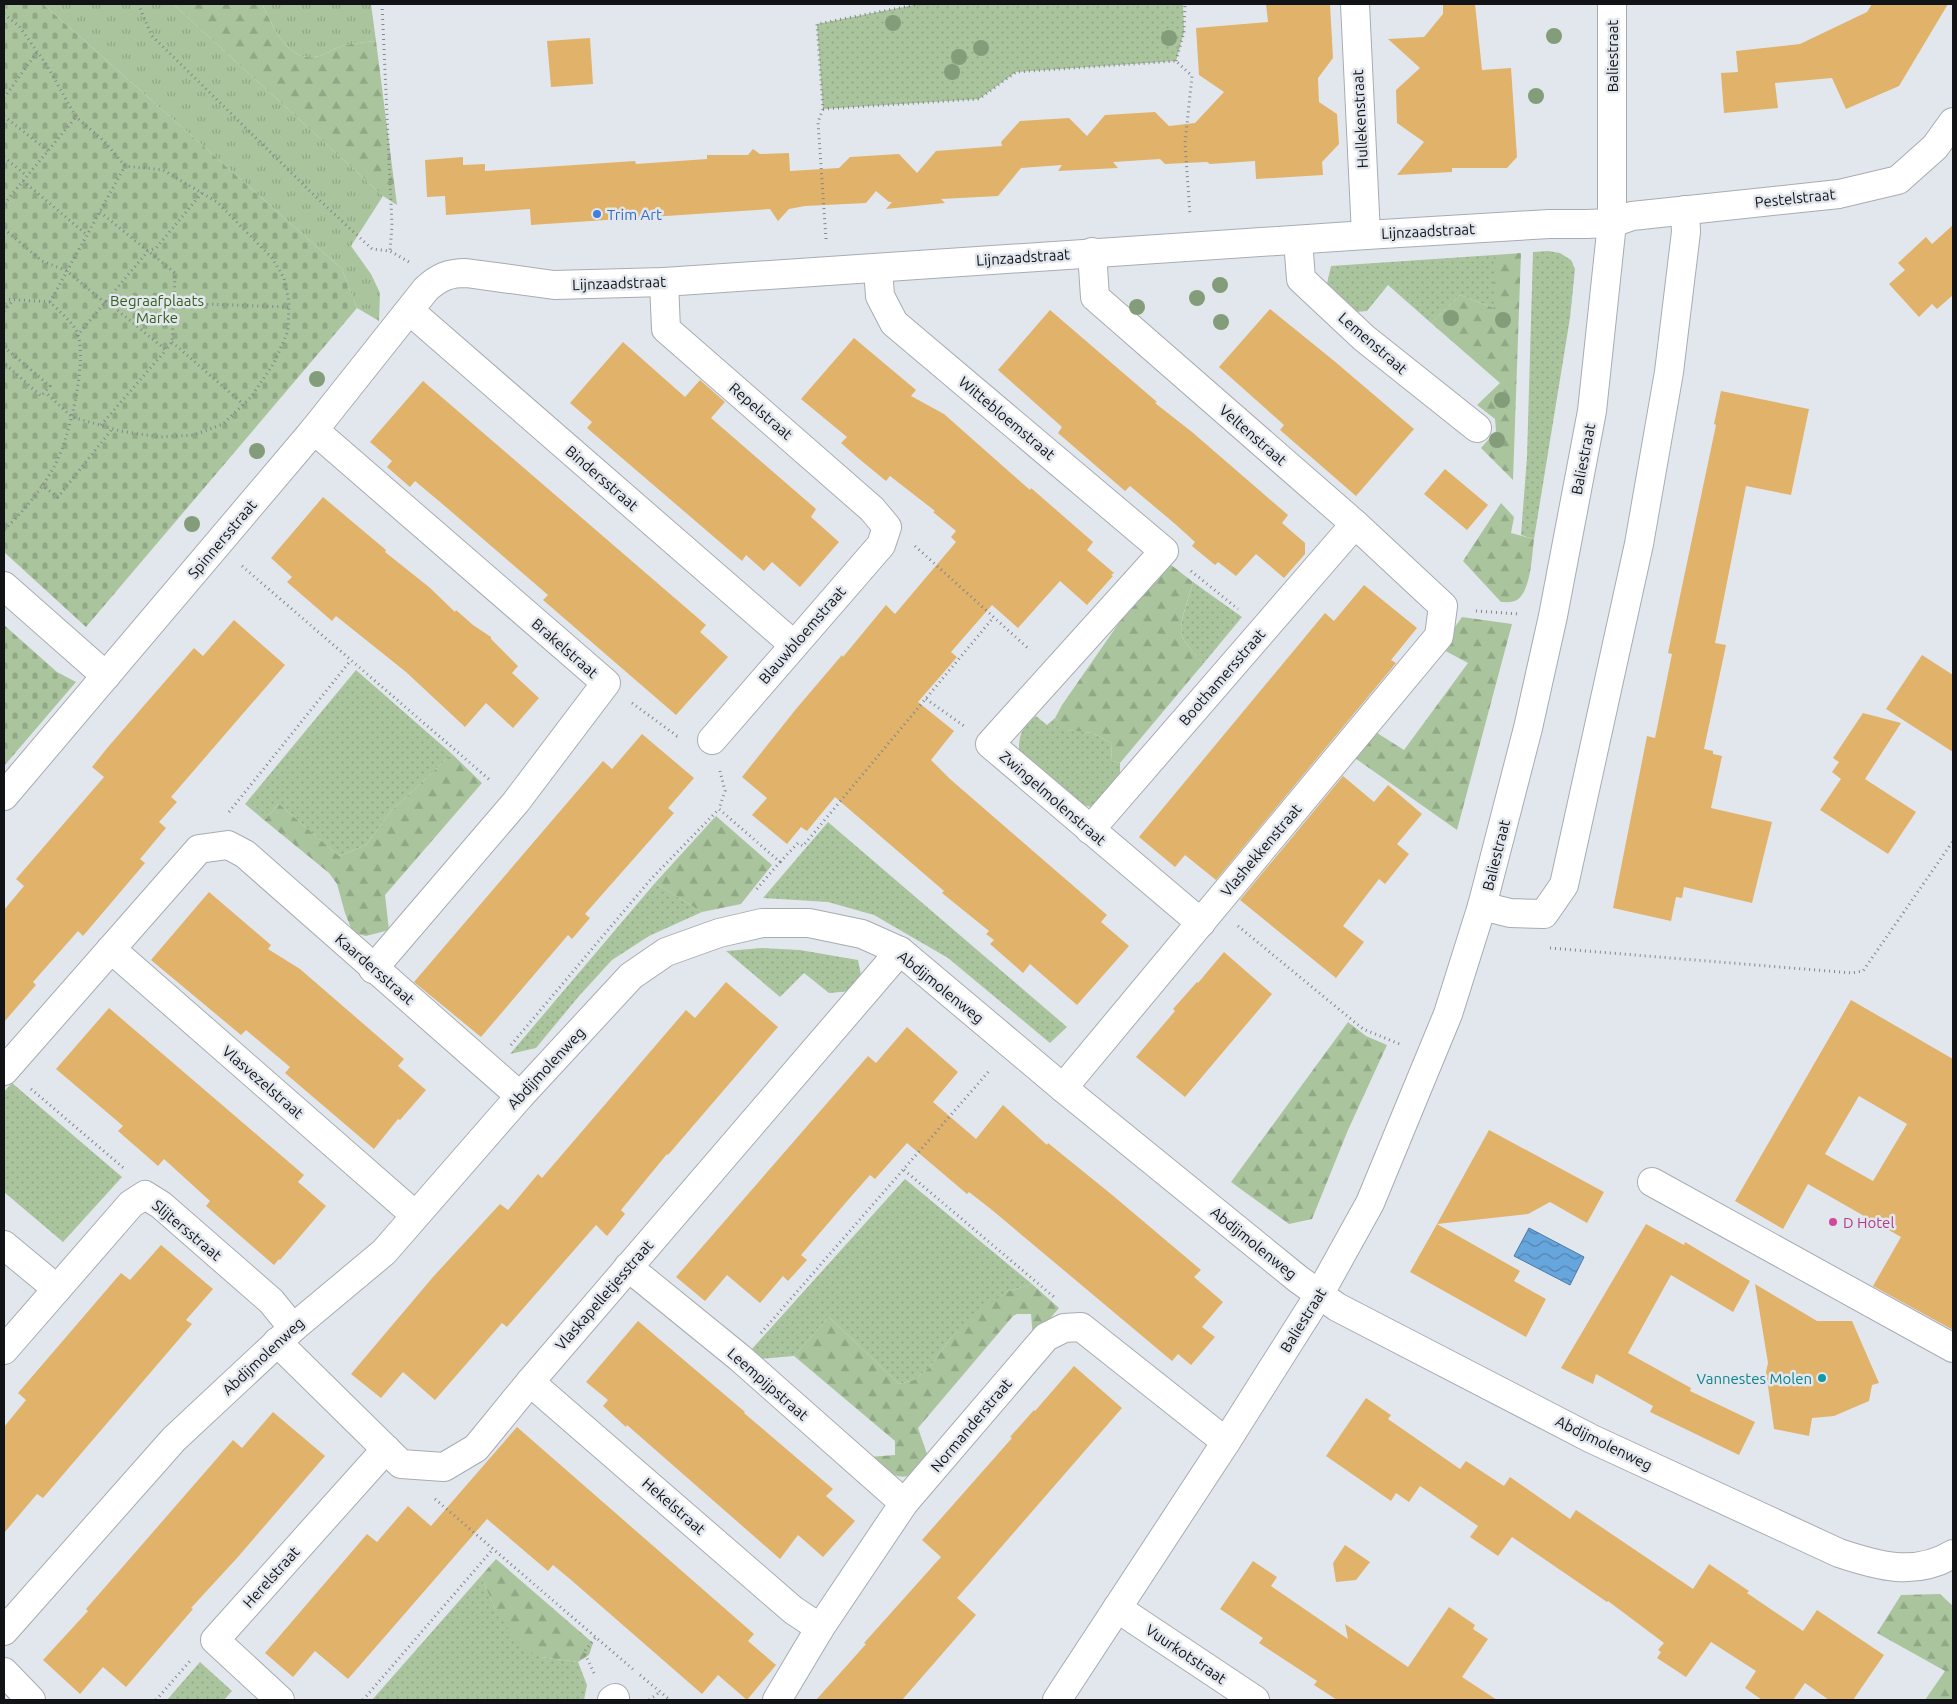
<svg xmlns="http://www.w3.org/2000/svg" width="1957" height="1704" viewBox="0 0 1957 1704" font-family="Ubuntu,sans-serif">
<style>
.grass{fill:url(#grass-dots)}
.forest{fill:url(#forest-firs)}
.cemetery{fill:url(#cemetery-stones)}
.park{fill:url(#park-tufts)}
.water{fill:url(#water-waves);stroke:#4d79a1}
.building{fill:#e1b26a;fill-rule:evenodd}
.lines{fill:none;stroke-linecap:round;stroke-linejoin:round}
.minor-casing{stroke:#a7acb3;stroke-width:30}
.path{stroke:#83868c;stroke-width:3;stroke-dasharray:1 4;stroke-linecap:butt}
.minor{stroke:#fff;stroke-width:28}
.tree{fill:#839c7a}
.shop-dot{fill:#3f7fe0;stroke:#e2e7ee;stroke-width:2}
.hotel-dot{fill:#d1479c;stroke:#e2e7ee;stroke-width:2}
.culture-dot{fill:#0f9aa8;stroke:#e2e7ee;stroke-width:2}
.labels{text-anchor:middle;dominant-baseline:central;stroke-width:5;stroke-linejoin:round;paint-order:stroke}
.street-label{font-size:15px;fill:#111316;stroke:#e2e7ee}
.shop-label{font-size:15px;fill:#366cbe;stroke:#e2e7ee;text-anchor:start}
.park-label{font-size:15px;fill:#355f1b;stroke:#e2e7ee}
.hotel-label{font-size:15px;fill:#b23c85;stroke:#e2e7ee;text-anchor:start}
.culture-label{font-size:15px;fill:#0d838f;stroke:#e2e7ee;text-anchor:end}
</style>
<defs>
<pattern id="grass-dots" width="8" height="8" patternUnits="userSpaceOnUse" patternTransform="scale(1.25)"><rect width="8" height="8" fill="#aac59d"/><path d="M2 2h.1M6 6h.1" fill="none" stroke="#91a886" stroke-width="1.8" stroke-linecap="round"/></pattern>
<pattern id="forest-firs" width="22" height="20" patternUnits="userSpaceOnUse" patternTransform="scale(1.25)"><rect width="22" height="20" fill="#aac59d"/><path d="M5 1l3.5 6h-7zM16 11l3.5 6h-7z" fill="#91a886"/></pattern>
<pattern id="cemetery-stones" width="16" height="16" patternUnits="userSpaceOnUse" patternTransform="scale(1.25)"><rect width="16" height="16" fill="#aac59d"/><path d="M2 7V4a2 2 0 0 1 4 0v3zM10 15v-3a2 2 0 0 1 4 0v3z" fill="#91a886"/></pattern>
<pattern id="park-tufts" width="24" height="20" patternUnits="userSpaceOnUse" patternTransform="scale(1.25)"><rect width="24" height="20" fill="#aac59d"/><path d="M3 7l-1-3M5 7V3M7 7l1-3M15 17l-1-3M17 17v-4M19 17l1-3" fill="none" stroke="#91a886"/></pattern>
<pattern id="water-waves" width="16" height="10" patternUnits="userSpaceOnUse" patternTransform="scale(1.25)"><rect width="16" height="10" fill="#67a5dd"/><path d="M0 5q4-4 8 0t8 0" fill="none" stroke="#5385b2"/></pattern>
</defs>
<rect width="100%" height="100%" fill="#e2e7ee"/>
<g class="grass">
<path d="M919 4H1183L1184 32 1176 61 1016 72 979 99 823 109 817 24Z"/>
<path d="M1548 251 1560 253 1571 260 1575 269 1570 318 1534 539 1521 535 1527 457 1533 252Z"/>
<path d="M1494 255V308L1460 295 1431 323 1388 285 1367 311 1355 312 1326 288 1331 266Z"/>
<path d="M1193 582 1242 617 1203 664C1198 657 1184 643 1182 636 1178 621 1190 598 1193 582Z"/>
<path d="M356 670 452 754 391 811 366 845 339 856 279 804 264 820 245 804Z"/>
<path d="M1036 716 1047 725 1055 718 1066 730 1093 733 1111 743 1112 761 1120 763V781L1102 799 1091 807 1076 803 1019 751C1019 733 1022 728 1036 716Z"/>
<path d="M828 822 1067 1027 1050 1043 948 958 874 915 828 902 763 898Z"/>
<path d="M655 883 702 912 649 936 612 960 579 996 536 1048 510 1054Z"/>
<path d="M762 948 800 950 858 960 861 975 852 991 829 993 804 973 780 997 726 951Z"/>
<path d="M12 1083 122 1177 63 1242 4 1192V1092Z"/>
<path d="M905 1179 1032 1284 1006 1292 950 1339 929 1368 914 1380 899 1384 829 1317 794 1356 758 1359 751 1350Z"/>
<path d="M481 1576 495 1609 541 1657 578 1662 587 1685 584 1700H372Z"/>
<path d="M200 1662 232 1691 224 1700H167Z"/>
</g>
<g class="forest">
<path d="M173 4H262C271 22 284 55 308 57 322 59 333 48 345 45 355 43 366 42 376 41L397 205 383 196Z"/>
<path d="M1521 253 1513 480 1481 448 1496 431 1495 419 1477 405 1500 383 1431 323 1460 295 1494 308V255Z"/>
<path d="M1501 503 1514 517 1511 533 1534 539C1532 555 1531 591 1517 600 1512 603 1506 602 1501 602L1463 561Z"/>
<path d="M1166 561 1193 582C1190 597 1178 621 1182 636 1184 643 1198 657 1203 664L1120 763 1112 761 1111 743 1093 733 1065 730 1055 718 1062 705 1139 594Z"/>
<path d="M1462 617 1512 624 1457 830 1352 756 1374 731 1404 750 1468 663 1440 648Z"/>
<path d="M452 754 482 783 385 895 389 930 366 936 353 933 345 913 337 884 329 873 264 820 279 804 339 856 366 845 391 811Z"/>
<path d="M716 816 772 865 741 904 702 912 655 883Z"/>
<path d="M1348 1022 1366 1036 1387 1045 1348 1130 1312 1219 1289 1224 1231 1182Z"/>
<path d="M1032 1284 1059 1308 1033 1339 1031 1314H1017L1013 1316 918 1428 927 1454V1464C902 1487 891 1475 869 1457L895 1455V1441L794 1356 829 1317 899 1384 914 1380 929 1368 950 1339 987 1306 1006 1292Z"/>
<path d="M496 1559 593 1643 589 1655 578 1662 541 1657 521 1647 495 1609 481 1576Z"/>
<path d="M1940 1594 1953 1606V1700H1925L1945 1671 1877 1633 1901 1595Z"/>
</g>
<g class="cemetery">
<path d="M4 4H43L342 269 357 308 86 627 4 552Z"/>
<path d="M4 625 57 672 76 682 4 766Z"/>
</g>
<g class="park">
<path d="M43 4H173L383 196 351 246 371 274 380 293 379 321 357 308 342 269Z"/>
<path d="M262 4H371L376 41C366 42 355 43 345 45 333 48 322 59 308 57 284 55 271 22 262 4Z"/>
</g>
<path class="water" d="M1529 1228 1584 1257 1570 1285 1514 1256Z"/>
<g class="building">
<path d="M1266 4H1330L1333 58 1318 78 1319 102 1337 114 1339 144 1322 162 1323 175 1256 179 1255 161 1210 164 1207 162 1165 164 1160 159 1113 162 1118 168 1058 171 1062 165 1021 168 998 196 941 199 945 203 886 209 892 202H889L876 191 866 203 805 206 789 209 778 221 770 209 531 225 530 209 446 215 445 196 427 197 425 160 463 157V165L485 164V171L635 161 636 164 707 159V155H748L753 149 760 154 789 153 790 171 839 168 850 157 899 154 917 173 936 151 1002 146 1001 142 1020 121 1069 118 1087 136 1105 115 1155 112 1169 126 1195 123 1224 92 1199 75 1196 28 1268 22Z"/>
<path d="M1443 4H1475L1482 70 1511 68 1517 157 1507 168H1452V172L1397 175 1424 142 1397 123 1396 90 1420 68 1388 39 1424 37 1443 14Z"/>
<path d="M1872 4H1948L1899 86 1846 109 1832 78 1775 83 1778 108 1724 113 1721 73 1738 72 1736 51 1800 44 1867 12Z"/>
<path d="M590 38 593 84 551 87 547 41Z"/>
<path d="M1953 225V295L1937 309 1932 304 1919 317 1889 284 1905 270 1898 263 1926 237 1932 244Z"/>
<path d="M1270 309 1333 360 1414 429 1356 496 1280 430 1284 425 1219 367Z"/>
<path d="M1050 310 1157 402 1155 403 1192 432 1288 515 1282 523 1305 543V554L1284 578 1256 554 1236 576 1218 562 1215 565 1192 546 1195 542 1174 523 1130 486 1125 491 1058 433 1062 427 998 370Z"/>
<path d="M854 338 916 390 911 396 944 414 1030 490 1031 488 1093 542 1087 550 1114 573 1111 575 1113 576 1087 605 1060 581 1018 628 992 605 951 652 957 657 918 702 954 731 931 760 950 779 1107 915 1101 922 1129 946 1077 1005 1030 964 1023 973 990 944 994 940 986 934 989 931 942 893 944 891 835 797 807 831 801 827 787 844 752 815 767 798 742 777 796 709 842 655 843 657 886 605 895 614 956 542 951 537 956 531 933 512 935 511 890 476 886 481 858 458 841 443 847 437 801 399Z"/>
<path d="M623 342 685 397 700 380 725 402 711 418 816 509 811 517 839 542 800 587 772 562 764 571 746 555 742 561 587 428 592 422 570 403Z"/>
<path d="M423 381 706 625 700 632 728 657 676 715 543 600 548 595 446 507 415 481 410 487 387 467 392 461 370 442Z"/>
<path d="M1721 391 1809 409 1791 495 1746 486 1715 643 1726 645 1704 749 1713 751V754L1722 756 1711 808 1772 822 1752 903 1684 887 1682 898 1676 897 1671 921 1613 908 1647 736 1655 738 1672 654 1668 653 1716 425 1714 424Z"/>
<path d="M1445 469 1488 505 1467 530 1424 494Z"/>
<path d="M323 497 386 550 385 552 429 587 455 612 456 610 473 625 491 637V639L518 666 512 673 539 698 513 728 486 703 465 727 406 672 336 616 332 621 287 582 292 577 271 558Z"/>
<path d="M1364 585 1417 628 1391 660 1396 663 1216 880 1185 855 1175 867 1139 837 1325 613 1334 621Z"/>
<path d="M234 620 285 665 171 797 177 802 159 822 166 828 140 859 145 863 83 936 78 931 33 982 36 985 4 1022V910L24 886 16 879 104 777 92 767 108 747 194 648 203 656Z"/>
<path d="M1922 655 1953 675V752L1886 709Z"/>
<path d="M1863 713 1901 723 1865 779 1916 812 1888 854 1820 810 1841 779 1832 772 1839 762 1833 758Z"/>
<path d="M642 734 694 778 668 808 674 813 585 914 590 918 572 939 568 935 481 1037 414 982 603 761 612 769Z"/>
<path d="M1343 776 1374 802 1388 785 1422 814 1397 844 1409 854 1385 884 1379 879 1343 926 1364 942 1336 978 1240 900Z"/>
<path d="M209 892 271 945 268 949 300 969 404 1059 398 1066 426 1090 400 1120 398 1119 374 1149 285 1073 290 1067 246 1030 241 1035 151 960Z"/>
<path d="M1224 952 1272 994 1185 1097 1136 1057 1175 1011 1173 1009 1197 982 1198 983Z"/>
<path d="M726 982 778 1027 668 1155 667 1154 621 1210 625 1214 607 1236 596 1225 507 1327 502 1323 435 1400 403 1372 381 1398 351 1374 433 1277 500 1204 508 1210 538 1174 542 1178 686 1010 695 1018Z"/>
<path d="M1851 1000 1953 1059V1330L1873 1286 1901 1237 1808 1184 1783 1229 1735 1201ZM1859 1096 1907 1124 1873 1181 1825 1154Z"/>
<path d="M109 1008 304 1175 298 1182 326 1206 280 1260 279 1259 274 1265 206 1206 210 1201 164 1159 158 1166 118 1131 123 1126 56 1069Z"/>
<path d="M907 1027 958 1072 933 1102 976 1139 1003 1105 1047 1145 1048 1143 1111 1194 1201 1270 1194 1277 1223 1302 1202 1327 1215 1337 1191 1365 1178 1354 1172 1361 992 1210 969 1192 967 1194 907 1143 875 1179 870 1175 848 1200 801 1255 807 1260 788 1281 783 1276 760 1303 727 1275 705 1301 676 1277 868 1056 876 1063Z"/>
<path d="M1489 1130 1604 1192 1587 1223 1550 1202 1528 1214 1437 1224Z"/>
<path d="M1437 1224 1520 1271 1514 1281 1546 1299 1526 1337 1410 1272Z"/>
<path d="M1646 1224 1684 1245 1685 1242 1750 1281 1733 1312 1671 1275 1628 1353 1691 1388 1690 1391 1755 1422 1739 1455 1650 1412 1653 1406 1596 1374 1593 1384 1561 1368Z"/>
<path d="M161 1245 213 1289 186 1320 192 1324 43 1498 37 1494 4 1533V1427L26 1400 18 1393 121 1273 130 1280Z"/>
<path d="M1755 1284 1817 1321H1852L1879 1383 1872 1385 1869 1401 1834 1416 1812 1418 1809 1436 1774 1429 1766 1372 1768 1363Z"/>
<path d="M638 1321 745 1412 744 1413 833 1489 826 1496 855 1521 823 1557 798 1535 780 1559 627 1425 626 1427 603 1406 608 1400 586 1382Z"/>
<path d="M1074 1366 1122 1408 957 1598 976 1615 902 1700H816L866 1644 864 1643 941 1557 922 1540 1012 1438 1010 1437 1034 1410 1035 1411Z"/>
<path d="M1366 1398 1391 1415 1388 1419 1460 1469 1466 1461 1504 1486 1510 1477 1570 1519 1576 1510 1693 1589 1709 1564 1749 1591 1747 1593 1803 1631 1817 1610 1884 1655 1853 1700H1829L1805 1683 1793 1700H1762L1745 1688 1756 1671 1711 1642 1686 1677 1657 1658 1661 1652 1658 1650 1664 1643 1608 1601 1607 1602 1512 1537 1498 1556 1470 1537 1478 1526 1420 1486 1409 1502 1396 1493 1391 1501 1326 1456Z"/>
<path d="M273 1412 325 1456 237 1558 191 1608 193 1609 126 1687 103 1667 80 1694 43 1660 88 1611 86 1609 233 1440 242 1448Z"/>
<path d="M517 1427 754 1634 748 1641 776 1665 747 1700 718 1675 702 1694 570 1579 553 1565 548 1571 487 1519 348 1679 315 1651 293 1677 265 1653 367 1534 377 1542 408 1506 431 1526Z"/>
<path d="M1345 1545 1370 1562 1356 1580 1336 1582 1333 1563Z"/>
<path d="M1253 1561 1277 1577 1271 1586 1348 1639 1345 1624 1408 1667 1449 1607 1475 1625 1473 1629 1488 1639 1462 1677 1497 1700H1337L1314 1685 1317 1681 1259 1643 1263 1638 1220 1609Z"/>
</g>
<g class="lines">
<g class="minor-casing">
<g id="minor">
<path d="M1355 4 1366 235"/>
<path d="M1298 240 1301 279 1364 338 1477 428"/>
<path d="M878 268 880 296 894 323 1164 551 990 744 1201 923"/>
<path d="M664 282 666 329 872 509 887 527 881 545 712 740"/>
<path d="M410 311 794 645"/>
<path d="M314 430 606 683 516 802 373 969"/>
<path d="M4 586 106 676"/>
<path d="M4 796 314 430 426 289C439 277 449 273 466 273L554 285 664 282 1366 235 1549 224H1586L1612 223 1632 216 1839 194 1898 180 1935 147 1953 122"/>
<path d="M1090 830 1355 524"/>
<path d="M1482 906 1510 913 1544 914 1564 885 1639 544 1669 372 1686 232 1685 210"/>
<path d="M111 949 415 1215"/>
<path d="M4 1071 199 849 228 845 245 854 520 1096"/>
<path d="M1063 1088 1439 636 1443 606 1355 524 1095 297 1092 252"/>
<path d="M1652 1182 1953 1348"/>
<path d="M4 1245 57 1289"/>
<path d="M628 1267 740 1358 904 1503"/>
<path d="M277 1342 401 1464 444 1467 476 1448 530 1382 900 951"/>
<path d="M4 1350 131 1204 145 1195 161 1205 271 1301 293 1328"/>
<path d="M530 1382 793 1610 820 1628"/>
<path d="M1117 1608 1255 1700"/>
<path d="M4 1631 174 1439 293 1328 384 1252 520 1096 631 976 666 952 719 933 762 923H809L862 934 900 951 1063 1088 1298 1279 1337 1307 1592 1439 1839 1553C1878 1566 1915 1577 1953 1554"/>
<path d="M4 1672 31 1700"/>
<path d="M280 1700 215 1640 386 1449"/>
<path d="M612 1700 615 1698"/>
<path d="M777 1700 820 1628 904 1503 1046 1337 1064 1328 1081 1327 1226 1442"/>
<path d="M1057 1700 1226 1442 1319 1295 1370 1203 1448 1014 1482 906 1528 728 1553 616 1592 411 1612 223V4"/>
</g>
</g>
<g class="path">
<path d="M138 4 152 36 314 195 372 249 390 251 409 262"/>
<path d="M382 4 392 226 390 251"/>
<path d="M4 14 19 26 46 64 76 117 104 141 125 166 163 170 217 202 272 258 284 278 289 302 288 331 274 363 251 397 223 424 194 435 160 437 120 431 72 417 45 392"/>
<path d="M1176 61 1184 32 1185 4"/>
<path d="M4 98 37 52"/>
<path d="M823 109 979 99 1016 72 1176 61 1192 76 1185 143 1190 215"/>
<path d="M4 116 48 151"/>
<path d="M4 157 27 176"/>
<path d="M23 181 87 235"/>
<path d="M4 204 76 117"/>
<path d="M100 212 175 273 174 303 289 307"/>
<path d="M4 229 42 261 67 271 105 303"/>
<path d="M826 239 818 122 823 109 817 24 919 4"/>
<path d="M4 299 50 302C58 310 70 320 76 330 90 356 68 443 54 467 41 490 23 512 4 530"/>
<path d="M106 301 166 350 172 342 174 303"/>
<path d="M50 302 125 166"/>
<path d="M4 311 13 300"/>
<path d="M77 336 148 251 156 248 202 193"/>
<path d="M172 342 243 404"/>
<path d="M4 347 50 386 41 396 4 363"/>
<path d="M101 425 166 350"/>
<path d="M41 485 58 497 113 428"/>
<path d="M915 546 1030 650"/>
<path d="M242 566 491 781"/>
<path d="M1191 571 1238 609"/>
<path d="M1476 611 1519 614"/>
<path d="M926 699 964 726"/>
<path d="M632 703 677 736H680"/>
<path d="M720 771 725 791 719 809 780 862 755 891"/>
<path d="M229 812 351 660"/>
<path d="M780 862 798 843 803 846 993 618"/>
<path d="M1238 926 1363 1029 1402 1045"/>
<path d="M1550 948 1852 973 1863 971 1953 841"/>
<path d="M511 1045 651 879 719 809"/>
<path d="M31 1089 126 1170"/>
<path d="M904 1170 1054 1297"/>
<path d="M761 1333 990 1070"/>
<path d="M435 1499 635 1671"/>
<path d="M594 1673 584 1652 596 1637"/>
<path d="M640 1675 670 1700"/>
<path d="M156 1700 190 1661"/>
<path d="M363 1700 493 1549"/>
<path d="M649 1700 660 1692"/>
</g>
<use href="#minor" class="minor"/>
</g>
<g class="tree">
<circle cx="893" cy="23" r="8"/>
<circle cx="1554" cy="36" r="8"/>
<circle cx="1169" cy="38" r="8"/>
<circle cx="981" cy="48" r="8"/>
<circle cx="959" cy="57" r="8"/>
<circle cx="952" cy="72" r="8"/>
<circle cx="1536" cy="96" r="8"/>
<circle cx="1220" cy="285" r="8"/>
<circle cx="1197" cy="298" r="8"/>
<circle cx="1137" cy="307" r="8"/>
<circle cx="1451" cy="318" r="8"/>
<circle cx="1503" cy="320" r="8"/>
<circle cx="1221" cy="322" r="8"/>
<circle cx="317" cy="379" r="8"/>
<circle cx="1502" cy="400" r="8"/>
<circle cx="1497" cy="440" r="8"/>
<circle cx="257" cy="451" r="8"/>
<circle cx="192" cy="524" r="8"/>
</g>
<circle class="shop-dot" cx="597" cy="214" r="5"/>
<circle class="hotel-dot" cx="1833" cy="1222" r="5"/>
<circle class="culture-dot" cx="1822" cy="1378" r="5"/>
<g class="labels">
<g class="street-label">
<text transform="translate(1612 56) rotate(-90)">Baliestraat</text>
<text transform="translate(1360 119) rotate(-93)">Hullekenstraat</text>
<text transform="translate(1795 198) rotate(-6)">Pestelstraat</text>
<text transform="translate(1428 231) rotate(-3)">Lijnzaadstraat</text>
<text transform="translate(1023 257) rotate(-4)">Lijnzaadstraat</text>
<text transform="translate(619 283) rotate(-2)">Lijnzaadstraat</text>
<text transform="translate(1373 343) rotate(41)">Lemenstraat</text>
<text transform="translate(761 411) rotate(41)">Repelstraat</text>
<text transform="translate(1007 418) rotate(40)">Wittebloemstraat</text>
<text transform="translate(1253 435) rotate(41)">Veltenstraat</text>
<text transform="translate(1583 459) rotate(-79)">Baliestraat</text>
<text transform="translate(602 478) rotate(41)">Bindersstraat</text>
<text transform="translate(222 539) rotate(-50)">Spinnersstraat</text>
<text transform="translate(802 635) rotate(-49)">Blauwbloemstraat</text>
<text transform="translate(565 648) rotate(41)">Brakelstraat</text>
<text transform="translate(1222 677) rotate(-49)">Boothamersstraat</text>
<text transform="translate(1053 798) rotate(41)">Zwingelmolenstraat</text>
<text transform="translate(1261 850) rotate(-50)">Vlashekkenstraat</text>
<text transform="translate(1496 855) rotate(-76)">Baliestraat</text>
<text transform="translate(375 969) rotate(41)">Kaardersstraat</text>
<text transform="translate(941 987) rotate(39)">Abdijmolenweg</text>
<text transform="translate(546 1068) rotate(-47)">Abdijmolenweg</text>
<text transform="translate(263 1082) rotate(41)">Vlasvezelstraat</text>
<text transform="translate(187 1230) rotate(40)">Slijtersstraat</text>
<text transform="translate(1254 1243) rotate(39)">Abdijmolenweg</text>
<text transform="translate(604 1295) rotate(-49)">Vlaskapelletjesstraat</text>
<text transform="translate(1303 1320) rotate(-58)">Baliestraat</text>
<text transform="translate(263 1356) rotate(-43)">Abdijmolenweg</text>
<text transform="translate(768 1384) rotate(41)">Leempijpstraat</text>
<text transform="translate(971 1425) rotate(-50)">Normanderstraat</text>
<text transform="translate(1604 1443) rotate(26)">Abdijmolenweg</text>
<text transform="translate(674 1506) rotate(41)">Hekelstraat</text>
<text transform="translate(271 1577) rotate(-48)">Herelstraat</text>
<text transform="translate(1186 1654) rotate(34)">Vuurkotstraat</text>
</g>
<g class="shop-label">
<text x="607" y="214">Trim Art</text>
</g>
<g class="park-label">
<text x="157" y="300">Begraafplaats<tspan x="157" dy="17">Marke</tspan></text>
</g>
<g class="hotel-label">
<text x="1843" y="1222">D Hotel</text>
</g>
<g class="culture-label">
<text x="1812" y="1378">Vannestes Molen</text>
</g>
</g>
<rect width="1957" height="1704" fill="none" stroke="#111316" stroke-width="10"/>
</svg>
